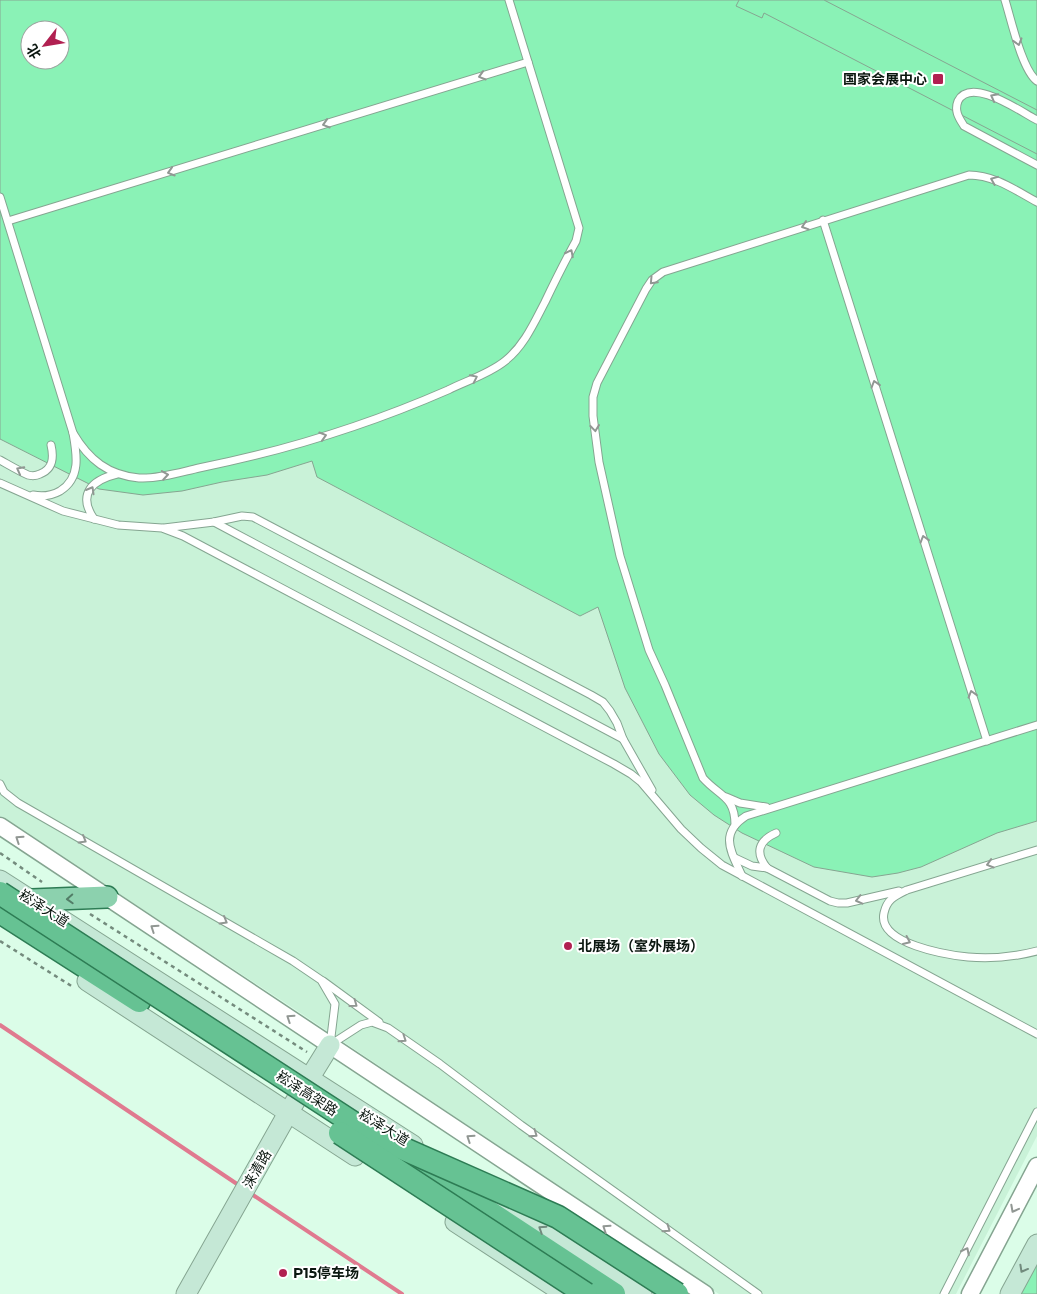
<svg xmlns="http://www.w3.org/2000/svg" width="1037" height="1294" viewBox="0 0 1037 1294" font-family="Montserrat,'Noto Sans SC',sans-serif">
<style>
.built{fill:#c9f2d8;fill-rule:evenodd}
.lines{fill:none;stroke-linecap:round;stroke-linejoin:round}
.stream{stroke:#e07a8f;stroke-width:4}
.building{fill:#8af2b6;stroke:#86a591;fill-rule:evenodd}
.service-casing{stroke:#85a591;stroke-width:9}
.tertiary-casing{stroke:#85a591;stroke-width:19}
.secondary-casing{stroke:#85a591;stroke-width:21}
.primary-casing{stroke:#2d7c54;stroke-width:24}
.trunk-casing{stroke:#2d7c54;stroke-width:25}
.path{stroke:#748b7d;stroke-width:2.5;stroke-dasharray:4 4;stroke-linecap:butt}
.service{stroke:#fff;stroke-width:7}
.tertiary{stroke:#fff;stroke-width:16}
.secondary{stroke:#c5e8d6;stroke-width:19}
.primary{stroke:#8cd1ae;stroke-width:21}
.trunk{stroke:#66c293;stroke-width:22}
.trunk-bridge-casing{stroke:#2d7c54;stroke-width:25;stroke-linecap:butt}
.trunk-bridge{stroke:#66c293;stroke-width:22}
.oneway{stroke:#919793}
.oneway2{stroke:#527d67}
.oneway3{stroke:#718a7d}
.poi-dot{fill:#b12051;stroke:#fff;stroke-width:2}
.labels{text-anchor:middle;dominant-baseline:central;stroke-width:4;stroke-linejoin:round;paint-order:stroke}
.poi-label{font-size:14px;font-weight:bold;fill:#0b1710;stroke:#fff;text-anchor:start}
.street-label{font-size:14px;fill:#0b1710;stroke:#fff}
</style>
<rect width="100%" height="100%" fill="#dbfde8"/>
<path class="built" d="M0 0H1037V1136L956 1294H719L290 1006 0 816ZM30 30H60V60H30Z"/>
<g class="lines">
<g class="stream">
<path d="M0 1025 240 1186"/>
<path d="M250 1193 402 1294"/>
</g>
</g>
<g class="building">
<path d="M0 0H1037V821L997 833 921 867 898 873 872 877 814 867 742 833 714 815 690 795 659 754 625 688 598 607 580 616 317 477 312 461 267 475 222 482 182 491 143 495 99 489 0 439ZM30 30H60V60H30Z"/>
<path d="M739 0H824L1037 110V154L764 13 762 18 736 6Z"/>
<path d="M1037 1242V1294H1014Z"/>
</g>
<g class="lines">
<g class="service-casing">
<g id="service">
<path d="M1005 0C1011 19 1022 70 1037 81"/>
<path d="M1037 120C1021 112 971 76 958 101 954 111 959 118 964 126L1037 165"/>
<path d="M0 197 73 433C77 455 81 478 60 491 51 496 43 497 33 495"/>
<path d="M823 220 987 741"/>
<path d="M8 221 528 62"/>
<path d="M73 433C89 460 108 475 139 478 159 479 181 472 199 468 284 451 368 425 448 390 466 381 489 374 505 361 524 346 534 323 545 302 555 281 565 261 576 241L579 228 509 0"/>
<path d="M0 460C9 465 19 471 28 475 32 476 36 476 40 474 53 469 54 458 51 445"/>
<path d="M0 483 63 511 118 525 162 528 183 536 614 764 631 774 641 782 681 829 701 848 722 865 1037 1034"/>
<path d="M94 519C77 494 92 480 117 474"/>
<path d="M214 522 623 739"/>
<path d="M164 528 214 522 242 516 253 517 591 695 603 702 610 711 617 723 623 739 652 790"/>
<path d="M0 784 4 792 18 803 293 961 321 980 335 1004 330 1045"/>
<path d="M726 797 740 803 766 807"/>
<path d="M735 825C735 796 720 797 703 778L665 685 649 650 620 556 599 462 593 416V397L597 383 646 289 652 280 663 272 969 175C994 175 1015 190 1037 202"/>
<path d="M776 833C758 841 755 853 767 868L830 901 838 903H847L899 891"/>
<path d="M1037 850 907 890C895 896 887 899 884 913 877 944 948 955 968 957 992 959 1014 957 1037 951"/>
<path d="M735 858 752 866 767 868"/>
<path d="M742 876C732 853 718 834 746 816L1037 725"/>
<path d="M323 981 379 1022"/>
<path d="M330 1045 361 1025 372 1022 388 1028 440 1064 521 1125 758 1294"/>
<path d="M944 1294 1037 1112"/>
</g>
</g>
<g class="tertiary-casing">
<g id="tertiary">
<path d="M0 826 705 1294"/>
<path d="M970 1294 1037 1166"/>
</g>
</g>
<g class="secondary-casing">
<g id="secondary">
<path d="M0 880 413 1145"/>
<path d="M87 981 355 1156"/>
<path d="M491 1195 642 1294"/>
<path d="M455 1222 565 1294"/>
<path d="M186 1294 288 1113 330 1045"/>
<path d="M1010 1294 1037 1244"/>
</g>
</g>
<g class="primary-casing">
<path id="primary" d="M32 900 107 897"/>
</g>
<g class="trunk-casing">
<g id="trunk">
<path d="M0 912 139 1001"/>
<path d="M404 1156 614 1294"/>
</g>
</g>
<g class="path">
<path d="M0 853 42 882"/>
<path d="M90 914 307 1052"/>
<path d="M0 941 73 987"/>
</g>
<use href="#service" class="service"/>
<use href="#tertiary" class="tertiary"/>
<use href="#secondary" class="secondary"/>
<use href="#primary" class="primary"/>
<use href="#trunk" class="trunk"/>
<g class="trunk-bridge-casing">
<g id="trunk-bridge">
<path d="M0 893 370 1134 558 1217 677 1294"/>
<path d="M340 1133 586 1294"/>
</g>
</g>
<use href="#trunk-bridge" class="trunk-bridge"/>
</g>
<defs><path id="oneway-chevron" d="M-2-3.5L2.5 0L-2 3.5" fill="none" stroke-width="1.6" stroke-linecap="round" stroke-linejoin="round" transform="scale(1.25)"/></defs>
<g class="oneway">
<use href="#oneway-chevron" transform="translate(1018 42) rotate(73)"/>
<use href="#oneway-chevron" transform="translate(482 76) rotate(163)"/>
<use href="#oneway-chevron" transform="translate(994 97) rotate(-152)"/>
<use href="#oneway-chevron" transform="translate(326 124) rotate(163)"/>
<use href="#oneway-chevron" transform="translate(171 172) rotate(163)"/>
<use href="#oneway-chevron" transform="translate(994 180) rotate(-158)"/>
<use href="#oneway-chevron" transform="translate(805 226) rotate(162)"/>
<use href="#oneway-chevron" transform="translate(570 253) rotate(-63)"/>
<use href="#oneway-chevron" transform="translate(653 281) rotate(133)"/>
<use href="#oneway-chevron" transform="translate(474 378) rotate(-26)"/>
<use href="#oneway-chevron" transform="translate(875 384) rotate(-107)"/>
<use href="#oneway-chevron" transform="translate(595 428) rotate(83)"/>
<use href="#oneway-chevron" transform="translate(323 436) rotate(-17)"/>
<use href="#oneway-chevron" transform="translate(20 470) rotate(-152)"/>
<use href="#oneway-chevron" transform="translate(165 475) rotate(-9)"/>
<use href="#oneway-chevron" transform="translate(91 490) rotate(-60)"/>
<use href="#oneway-chevron" transform="translate(924 539) rotate(-107)"/>
<use href="#oneway-chevron" transform="translate(972 694) rotate(-107)"/>
<use href="#oneway-chevron" transform="translate(19 839) rotate(-146)"/>
<use href="#oneway-chevron" transform="translate(83 840) rotate(30)"/>
<use href="#oneway-chevron" transform="translate(990 864) rotate(163)"/>
<use href="#oneway-chevron" transform="translate(859 900) rotate(166)"/>
<use href="#oneway-chevron" transform="translate(224 921) rotate(30)"/>
<use href="#oneway-chevron" transform="translate(154 928) rotate(-146)"/>
<use href="#oneway-chevron" transform="translate(907 941) rotate(25)"/>
<use href="#oneway-chevron" transform="translate(354 1004) rotate(36)"/>
<use href="#oneway-chevron" transform="translate(290 1018) rotate(-146)"/>
<use href="#oneway-chevron" transform="translate(403 1039) rotate(34)"/>
<use href="#oneway-chevron" transform="translate(534 1134) rotate(35)"/>
<use href="#oneway-chevron" transform="translate(470 1138) rotate(-146)"/>
<use href="#oneway-chevron" transform="translate(1014 1209) rotate(118)"/>
<use href="#oneway-chevron" transform="translate(606 1228) rotate(-146)"/>
<use href="#oneway-chevron" transform="translate(667 1229) rotate(35)"/>
<use href="#oneway-chevron" transform="translate(966 1251) rotate(-63)"/>
</g>
<use class="oneway2" href="#oneway-chevron" transform="translate(70 899) rotate(177)"/>
<g class="oneway3">
<use href="#oneway-chevron" transform="translate(542 1229) rotate(-147)"/>
<use href="#oneway-chevron" transform="translate(1023 1269) rotate(119)"/>
</g>
<g class="poi-dot">
<rect x="932" y="73" width="12" height="12" rx="2.5"/>
<circle cx="568" cy="946" r="5"/>
<circle cx="283" cy="1273" r="5"/>
</g>
<g class="labels">
<g class="poi-label">
<text x="927" y="79" text-anchor="end">国家会展中心</text>
<text x="578" y="946">北展场（室外展场）</text>
<text x="293" y="1273">P15停车场</text>
</g>
<g class="street-label">
<text transform="translate(44 908) rotate(33)">崧泽大道</text>
<text transform="translate(307 1093) rotate(33)">崧泽高架路</text>
<text transform="translate(384 1127) rotate(32)">崧泽大道</text>
<text transform="translate(257 1169) rotate(-60)">涞清路</text>
</g>
</g>
<g transform="translate(45 45) rotate(239)"><circle r="24" fill="#ffffff" stroke="#9da29f"/>
<path d="M0-4L9 19L0 12L-9 19Z" fill="#b12051"/>
<text y="-8" font-size="14" font-weight="bold" text-anchor="middle" fill="#0b1710">北</text>
</g>
</svg>
